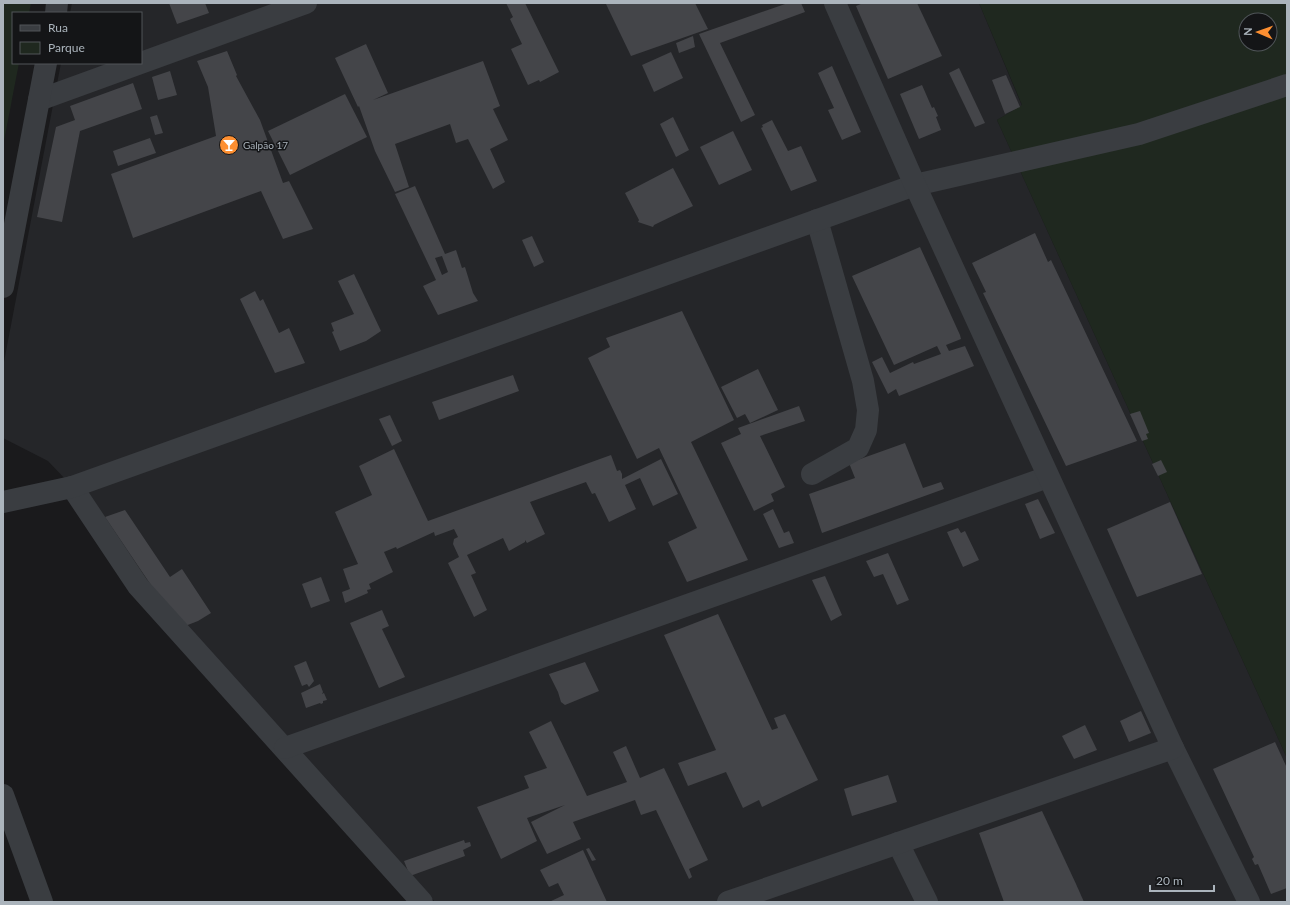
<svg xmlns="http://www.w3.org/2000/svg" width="1290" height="905" viewBox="0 0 1290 905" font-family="Lato,sans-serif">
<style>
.built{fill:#252629}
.green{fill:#1f281f;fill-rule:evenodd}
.building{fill:#444549;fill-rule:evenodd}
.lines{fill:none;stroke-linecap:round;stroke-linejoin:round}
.minor{stroke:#3a3d41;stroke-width:22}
.labels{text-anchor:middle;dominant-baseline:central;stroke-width:3;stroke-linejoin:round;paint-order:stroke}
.poi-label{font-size:10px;fill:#abb4bc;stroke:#141517;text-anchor:start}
</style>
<rect width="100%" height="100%" fill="#1a1a1c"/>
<path class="built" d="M72 3H979L1022 106 997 120 1287 758V902H435L179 629 106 522 48 461 3 438V367L61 63H141V13H70Z"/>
<g class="green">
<path d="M3 3H31L29 13H13V63H19L3 146Z"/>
<path d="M979 3H1287V758L997 120 1022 105ZM1246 20H1270V44H1246Z"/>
</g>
<g class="building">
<path d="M169 3H205L209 13 177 24Z"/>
<path d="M506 3H525L559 72 540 82 539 80 528 85 511 49 522 44 510 19 513 17Z"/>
<path d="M608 3H695L708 29 631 56 606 4Z"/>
<path d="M788 3H801L805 12 720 43 755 115 741 122 699 34Z"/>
<path d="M863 3H917L942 56 888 79 856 6Z"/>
<path d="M693 36 695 47 679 53 676 43Z"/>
<path d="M366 44 388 93 373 100 483 61 500 106 493 109 508 140 490 149 505 182 493 189 468 139 456 143 450 124 395 144 409 187 395 192 375 151 359 106 358 107 335 58Z"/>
<path d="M227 51 237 75 236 76 260 120 283 183 289 181 313 229 283 239 261 191 133 238 111 174 216 136 208 87 197 61Z"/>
<path d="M671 52 683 78 654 92 642 65Z"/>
<path d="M832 66 861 132 842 140 828 110 834 108 818 73Z"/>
<path d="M959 68 985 123 975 127 949 73Z"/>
<path d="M170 71 177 95 158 100 152 77Z"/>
<path d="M1006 75 1020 107 1005 114 992 80Z"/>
<path d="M133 83 142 109 80 131 62 222 37 217 56 127 75 120 70 106Z"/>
<path d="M922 85 932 108 934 107 938 116 936 117 941 130 919 139 900 94Z"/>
<path d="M345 94 367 137 290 175 268 131Z"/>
<path d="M157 115 163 133 155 135 150 117Z"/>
<path d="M673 117 689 150 676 157 660 124Z"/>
<path d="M772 120 788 151 801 146 817 181 791 191 761 128 763 127 762 125Z"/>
<path d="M733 131 752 170 719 185 700 147Z"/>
<path d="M150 138 156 153 118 166 113 151Z"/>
<path d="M673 168 693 206 654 225 653 227 638 222 639 220 625 193Z"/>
<path d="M415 186 445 254 456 250 462 268 465 267 473 293 478 301 438 315 423 286 436 280 395 194ZM442 256 448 272 442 275 435 258Z"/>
<path d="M1035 233 1048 262 1051 260 1137 441 1066 466 983 293 986 292 972 263Z"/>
<path d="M532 236 544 262 534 267 522 240Z"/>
<path d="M920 247 960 335 961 339 946 345 949 351 965 346 974 366 899 396 896 389 888 394 872 362 882 357 890 373 913 362 914 364 941 354 937 346 894 365 852 276Z"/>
<path d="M354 274 381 331 366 341 340 351 332 332 334 331 331 323 354 314 338 281Z"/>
<path d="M255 291 260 301 263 299 279 333 289 328 305 363 275 373 240 299Z"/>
<path d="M682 311 734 420 691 442 748 560 687 582 668 542 697 528 659 448 637 459 588 358 610 347 606 338Z"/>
<path d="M758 369 778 410 750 423 745 414 737 418 721 387Z"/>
<path d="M513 375 519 391 439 420 432 402Z"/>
<path d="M799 406 805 421 760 436 785 487 771 494 774 501 754 511 721 443 741 434 738 428Z"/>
<path d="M1140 411 1149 433 1146 434 1148 439 1142 441 1130 414Z"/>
<path d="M390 415 402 441 392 446 379 419Z"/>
<path d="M905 443 923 488 941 482 944 489 822 533 809 494 855 478 849 463Z"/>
<path d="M394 449 428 521 611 455 617 471 620 470 622 474V479L661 459 678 494 653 506 640 478 625 485 636 509 609 522 595 493 592 494 586 482 530 502 545 534 527 543 525 540V542L509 551 503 538 467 555 476 573 471 575 487 610 474 617 448 563 459 557 453 544 454 539 458 537 454 529 435 536 434 532 397 549 396 547 384 552 393 572 369 584 371 589 367 590 368 593 345 603 342 592 350 589 343 569 358 564 335 512 372 495 359 466Z"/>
<path d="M1161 460 1167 472 1158 476 1152 464Z"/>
<path d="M1038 499 1055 533 1040 539 1025 504Z"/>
<path d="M1170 502 1202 574 1137 597 1107 529Z"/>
<path d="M773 509 784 533 789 531 794 543 779 548 763 514Z"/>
<path d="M125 510 170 577 182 569 211 613 198 621 180 628 105 517Z"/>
<path d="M958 528 961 533 965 531 979 560 963 567 947 532Z"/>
<path d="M888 553 909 600 897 605 883 574 874 577 866 561Z"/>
<path d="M825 576 842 615 831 621 812 580Z"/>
<path d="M321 577 330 601 311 608 302 584Z"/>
<path d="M382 610 389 626 382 629 405 677 379 688 350 623Z"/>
<path d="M718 614 772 730 778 728 774 718 785 714 818 780 762 807 759 800 743 808 726 772 688 786 678 763 716 750 664 635Z"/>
<path d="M306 661 314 681 309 687 307 684 302 686 294 666Z"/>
<path d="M585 662 599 691 565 705 561 702 558 692 549 674Z"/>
<path d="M320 684 323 692 322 694 324 693 327 700 323 701V703L321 704 320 703 306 708 301 693Z"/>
<path d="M1141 711 1151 733 1129 742 1120 721Z"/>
<path d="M551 721 587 796 627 782 613 752 626 746 640 778 628 783 664 768 708 860 689 869 692 877 689 879 656 810 641 815 635 800 573 822 581 839 547 854 531 822 565 805 527 818 537 841 501 859 477 807 529 788 524 776 547 768 529 732Z"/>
<path d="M1085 725 1097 750 1074 759 1062 736Z"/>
<path d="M1275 742 1287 768V888L1271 894 1258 864 1255 865 1252 859 1254 857 1213 769Z"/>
<path d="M888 775 897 802 852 816 844 789Z"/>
<path d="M1042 811 1076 884 1084 902H1004L979 833Z"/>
<path d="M464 840 465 843 470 842 471 846 463 850 465 856 410 876 404 861Z"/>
<path d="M589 848 596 860 592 861 586 849Z"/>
<path d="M583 850 607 902H549L564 895 558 883 549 887 540 870Z"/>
</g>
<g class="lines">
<g class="minor">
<path d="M56 13 57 3"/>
<path d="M39 100 306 3"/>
<path d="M3 287 46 63"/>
<path d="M812 474 858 448 866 430 868 410 863 381 817 220"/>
<path d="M72 487 138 586 422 902"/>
<path d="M3 502 72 487 915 185 1139 134 1287 85"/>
<path d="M285 748 1048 477"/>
<path d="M1173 748 1249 902"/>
<path d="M3 795 42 902"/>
<path d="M898 843 927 902"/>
<path d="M728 902 1173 748 915 185 835 3"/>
</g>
</g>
<defs>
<g id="bar-disc" transform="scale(1)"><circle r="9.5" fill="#fd8f31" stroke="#141517"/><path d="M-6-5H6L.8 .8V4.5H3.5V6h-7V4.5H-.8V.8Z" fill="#fff"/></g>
</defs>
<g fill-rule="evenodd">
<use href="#bar-disc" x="229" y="145"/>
</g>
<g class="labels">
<g class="poi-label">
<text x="243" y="145">Galpão 17</text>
</g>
</g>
<rect width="1290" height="905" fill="none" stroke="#abb4bc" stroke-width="8"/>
<rect x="12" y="12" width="130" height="52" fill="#141517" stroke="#505559"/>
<rect x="20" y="25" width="20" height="6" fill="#3a3d41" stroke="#505559"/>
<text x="48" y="32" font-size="12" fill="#abb4bc">Rua</text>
<rect x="20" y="42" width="20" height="12" fill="#1f281f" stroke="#505559"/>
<text x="48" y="52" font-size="12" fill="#abb4bc">Parque</text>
<g transform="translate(1258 32) rotate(272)"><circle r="19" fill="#141517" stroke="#505559"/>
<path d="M0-3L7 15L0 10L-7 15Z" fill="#fd8f31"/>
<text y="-6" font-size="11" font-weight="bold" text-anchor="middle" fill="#abb4bc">N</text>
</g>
<path d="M1150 885v6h64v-6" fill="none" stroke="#abb4bc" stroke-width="2"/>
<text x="1156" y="885" font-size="12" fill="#abb4bc" stroke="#141517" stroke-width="3" paint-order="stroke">20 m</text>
</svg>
